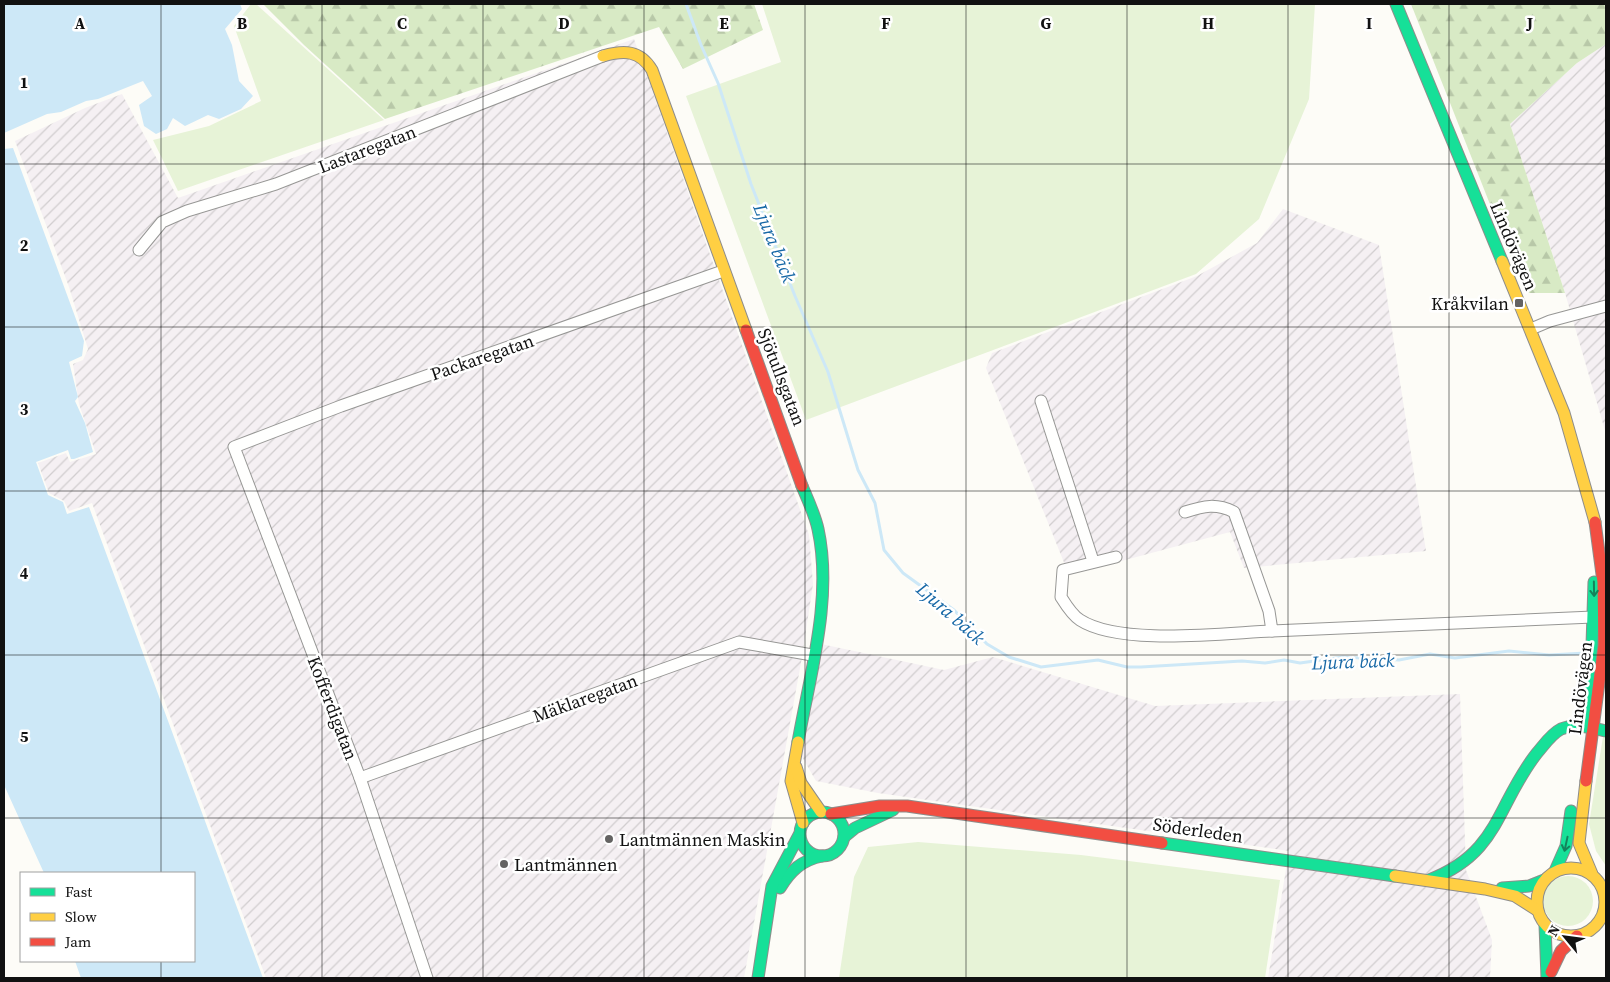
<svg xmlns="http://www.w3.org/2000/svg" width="1610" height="982" viewBox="0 0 1610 982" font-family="'Source Serif 4',serif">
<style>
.industrial{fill:url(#industrial-furrows)}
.green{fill:#e7f3d7}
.forest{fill:url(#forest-firs)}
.water{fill:#cde8f7}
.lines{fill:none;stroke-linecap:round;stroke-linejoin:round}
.stream{stroke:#cde8f7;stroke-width:3}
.street-casing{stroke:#979795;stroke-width:13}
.fast-casing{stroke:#8e8d8b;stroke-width:13}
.slow-casing{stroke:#8e8d8b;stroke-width:13}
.jam-casing{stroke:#8e8d8b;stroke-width:13}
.street{stroke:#fffffe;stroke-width:11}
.fast{stroke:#16e098;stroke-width:11}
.slow{stroke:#ffcf43;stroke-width:11}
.jam{stroke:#f24e42;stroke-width:11}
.oneway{stroke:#14835b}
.grid{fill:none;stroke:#111;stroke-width:1;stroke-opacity:0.55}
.poi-dot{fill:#646362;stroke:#fff;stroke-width:2}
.labels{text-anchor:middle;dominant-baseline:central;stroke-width:5;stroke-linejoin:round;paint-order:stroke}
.street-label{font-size:18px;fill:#111;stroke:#fff}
.poi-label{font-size:18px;fill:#111;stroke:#fff;text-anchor:start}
.water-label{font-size:19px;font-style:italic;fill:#1768a6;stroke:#fff}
.grid-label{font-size:16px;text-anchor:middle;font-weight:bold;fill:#111;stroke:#fff;stroke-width:5;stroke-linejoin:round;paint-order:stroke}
</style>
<defs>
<pattern id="industrial-furrows" width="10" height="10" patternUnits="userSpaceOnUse" patternTransform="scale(1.25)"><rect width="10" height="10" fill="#f5f0f3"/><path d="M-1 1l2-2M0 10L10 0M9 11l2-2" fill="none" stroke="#d1cdcf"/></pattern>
<pattern id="forest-firs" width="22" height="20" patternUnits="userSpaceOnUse" patternTransform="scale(1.25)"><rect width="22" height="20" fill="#d8eac5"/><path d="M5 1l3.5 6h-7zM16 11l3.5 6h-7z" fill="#b8c8a8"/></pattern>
</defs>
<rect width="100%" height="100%" fill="#fdfcf7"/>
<g class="industrial">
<path d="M634 39 809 535 813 584 802 657 744 978H266L92 503 69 511 64 501 49 493 38 463 66 453 70 462 96 454 79 404 73 364 83 360 88 349 69 287 15 141 85 108 122 94 178 198Z"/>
<path d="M1606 44V434L1565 293 1510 124 1577 63Z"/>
<path d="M1283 209 1379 245 1426 551 1244 568 1230 532 1069 575 986 368 992 353 1197 276 1257 243Z"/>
<path d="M821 644 944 670 993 657 1155 706 1460 694 1466 870 1492 940 1490 978H1268L1289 851 878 793 816 781 801 755Z"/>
</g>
<g class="green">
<path d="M251 4H256L384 120 178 191 153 140 209 126 261 101 234 26Z"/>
<path d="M762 4H1315L1309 99 1259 219 1196 274 806 420 686 96 781 62Z"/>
<path d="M1606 718V866L1596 851 1589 824Z"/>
<path d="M918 842 1081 855 1280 880 1265 978H839L854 877 868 847Z"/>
<circle cx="1568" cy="901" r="25"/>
</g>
<g class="forest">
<path d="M263 4H754L763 30 683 69 659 27 385 119 304 45Z"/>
<path d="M1411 4H1606V44L1577 63 1510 124 1565 293H1525Z"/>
</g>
<g class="water">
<path d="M4 4H240L242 9 225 29 232 45 239 81 253 96 241 109 219 119 208 115 185 126 173 118 167 129 156 134 144 126 139 105 152 96 143 81 98 99 86 101 61 112 47 114 4 133Z"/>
<path d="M13 148 84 341 82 356 69 362 78 397 75 401 85 423 93 452 74 459H71L68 450 36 462 48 495 63 502 67 514 89 507 263 978H81L75 961H194V873H44L4 785V149Z"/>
</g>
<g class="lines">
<path class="stream" d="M686 4 701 45 718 83 751 184 795 296 828 372 858 470 875 503 884 550 903 573 954 610 987 644 1009 657 1041 667 1098 660 1127 667H1141L1242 661 1265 663 1284 660 1300 663 1343 657 1399 660 1430 654 1455 658 1509 651 1549 655 1586 653"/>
<g class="street-casing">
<g id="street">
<path d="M139 250 162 222 187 211 276 184 603 56"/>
<path d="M1531 329 1550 321 1606 306"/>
<path d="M1041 401 1093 561"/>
<path d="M1185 512C1204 506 1216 503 1234 512L1269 611 1272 631 1593 617"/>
<path d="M1116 557 1063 570 1061 597C1066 605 1072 615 1080 620 1120 646 1224 633 1272 631"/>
<path d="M360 778 739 642 812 655"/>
<path d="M427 978 360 778 234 447 341 406 723 271"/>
</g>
</g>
<g class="fast-casing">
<g id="fast">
<path d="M1396 4 1502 261"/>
<path d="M1583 723 1592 645 1594 582"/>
<path d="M798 742C810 674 833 598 818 529 815 515 808 500 802 486"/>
<circle cx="822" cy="834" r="22"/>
<path d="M844 837 855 828 893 810"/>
<path d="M1162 843 1395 876"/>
<path d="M1555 871 1566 846 1571 811"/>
<path d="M1429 880C1500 853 1496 805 1537 753 1544 745 1551 734 1561 729 1575 723 1592 728 1606 731"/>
<path d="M780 888C790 871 802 860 822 856"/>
<path d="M1502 888 1529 886 1544 880"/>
<path d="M1545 925 1547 978"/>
<path d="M758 978 772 886 799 835"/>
</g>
</g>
<g class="slow-casing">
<g id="slow">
<path d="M603 56C624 50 640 50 652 70L746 330"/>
<path d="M1502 261 1564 413 1595 522"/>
<path d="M798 742 791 781 803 823"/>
<path d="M796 767 801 783 821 812"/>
<path d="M1586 781 1579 843 1592 874"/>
<circle cx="1571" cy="902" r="34"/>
<path d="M1395 876 1485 889 1515 896 1537 910"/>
</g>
</g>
<g class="jam-casing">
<g id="jam">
<path d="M746 330 802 486"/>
<path d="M1586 781 1604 645 1603 582 1595 522"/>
<path d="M831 814 880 806H907L1162 843"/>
<path d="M1551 972 1561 951 1577 936"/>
</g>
</g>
<use href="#street" class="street"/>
<use href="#fast" class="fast"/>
<use href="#slow" class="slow"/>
<use href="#jam" class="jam"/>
</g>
<defs><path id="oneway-shaft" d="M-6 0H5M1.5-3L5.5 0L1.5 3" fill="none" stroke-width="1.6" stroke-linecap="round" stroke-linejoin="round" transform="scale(1.25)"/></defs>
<g class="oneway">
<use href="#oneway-shaft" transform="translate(1594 589) rotate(89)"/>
<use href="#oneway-shaft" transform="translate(1566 844) rotate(102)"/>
</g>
<path class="grid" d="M161 4V873M322 4V978M483 4V978M644 4V978M805 4V978M966 4V978M1127 4V978M1288 4V978M1449 4V978M4 164H1606M4 327H1606M4 491H1606M4 655H1606M4 818H1606M161 961V978"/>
<g class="poi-dot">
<rect x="1514" y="298" width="10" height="10" rx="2.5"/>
<circle cx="609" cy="839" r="5"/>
<circle cx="504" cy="864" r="5"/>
</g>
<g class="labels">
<g class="street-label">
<text transform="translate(367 149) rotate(-21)">Lastaregatan</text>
<text transform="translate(1514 246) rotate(67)">Lindövägen</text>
<text transform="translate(482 357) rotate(-19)">Packaregatan</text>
<text transform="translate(782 377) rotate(69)">Sjötullsgatan</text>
<text transform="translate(1580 688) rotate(-83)">Lindövägen</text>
<text transform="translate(585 698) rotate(-20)">Mäklaregatan</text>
<text transform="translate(333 708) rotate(69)">Kofferdigatan</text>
<text transform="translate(1198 830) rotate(8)">Söderleden</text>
</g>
<g class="poi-label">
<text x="1509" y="303" text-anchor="end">Kråkvilan</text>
<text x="619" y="839">Lantmännen Maskin</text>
<text x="514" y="864">Lantmännen</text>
</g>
<g class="water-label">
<text transform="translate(775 243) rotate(68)">Ljura bäck</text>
<text transform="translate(951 613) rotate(41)">Ljura bäck</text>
<text transform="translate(1353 661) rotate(-2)">Ljura bäck</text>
</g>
</g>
<g class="grid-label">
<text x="80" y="29">A</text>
<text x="242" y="29">B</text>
<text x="402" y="29">C</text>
<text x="564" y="29">D</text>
<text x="724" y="29">E</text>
<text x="886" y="29">F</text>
<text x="1046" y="29">G</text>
<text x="1208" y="29">H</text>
<text x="1369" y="29">I</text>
<text x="1530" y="29">J</text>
<text x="24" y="88">1</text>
<text x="24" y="251">2</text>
<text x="24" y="415">3</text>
<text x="24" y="579">4</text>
<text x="24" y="742">5</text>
</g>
<rect width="1610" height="982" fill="none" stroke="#111111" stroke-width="10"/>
<rect x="20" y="872" width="175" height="90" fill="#ffffff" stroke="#a0a0a0"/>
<rect x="30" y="888" width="25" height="8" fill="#16e098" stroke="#a0a0a0"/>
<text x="65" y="897" font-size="15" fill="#111111">Fast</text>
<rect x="30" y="913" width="25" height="8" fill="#ffcf43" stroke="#a0a0a0"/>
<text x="65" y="922" font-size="15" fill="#111111">Slow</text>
<rect x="30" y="938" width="25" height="8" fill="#f24e42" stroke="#a0a0a0"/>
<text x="65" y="947" font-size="15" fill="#111111">Jam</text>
<g transform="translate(1565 937) rotate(299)" stroke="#ffffff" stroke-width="4" paint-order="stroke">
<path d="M0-4L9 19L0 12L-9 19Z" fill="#111111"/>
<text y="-8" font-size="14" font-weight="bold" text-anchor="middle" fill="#111111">N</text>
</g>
</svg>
